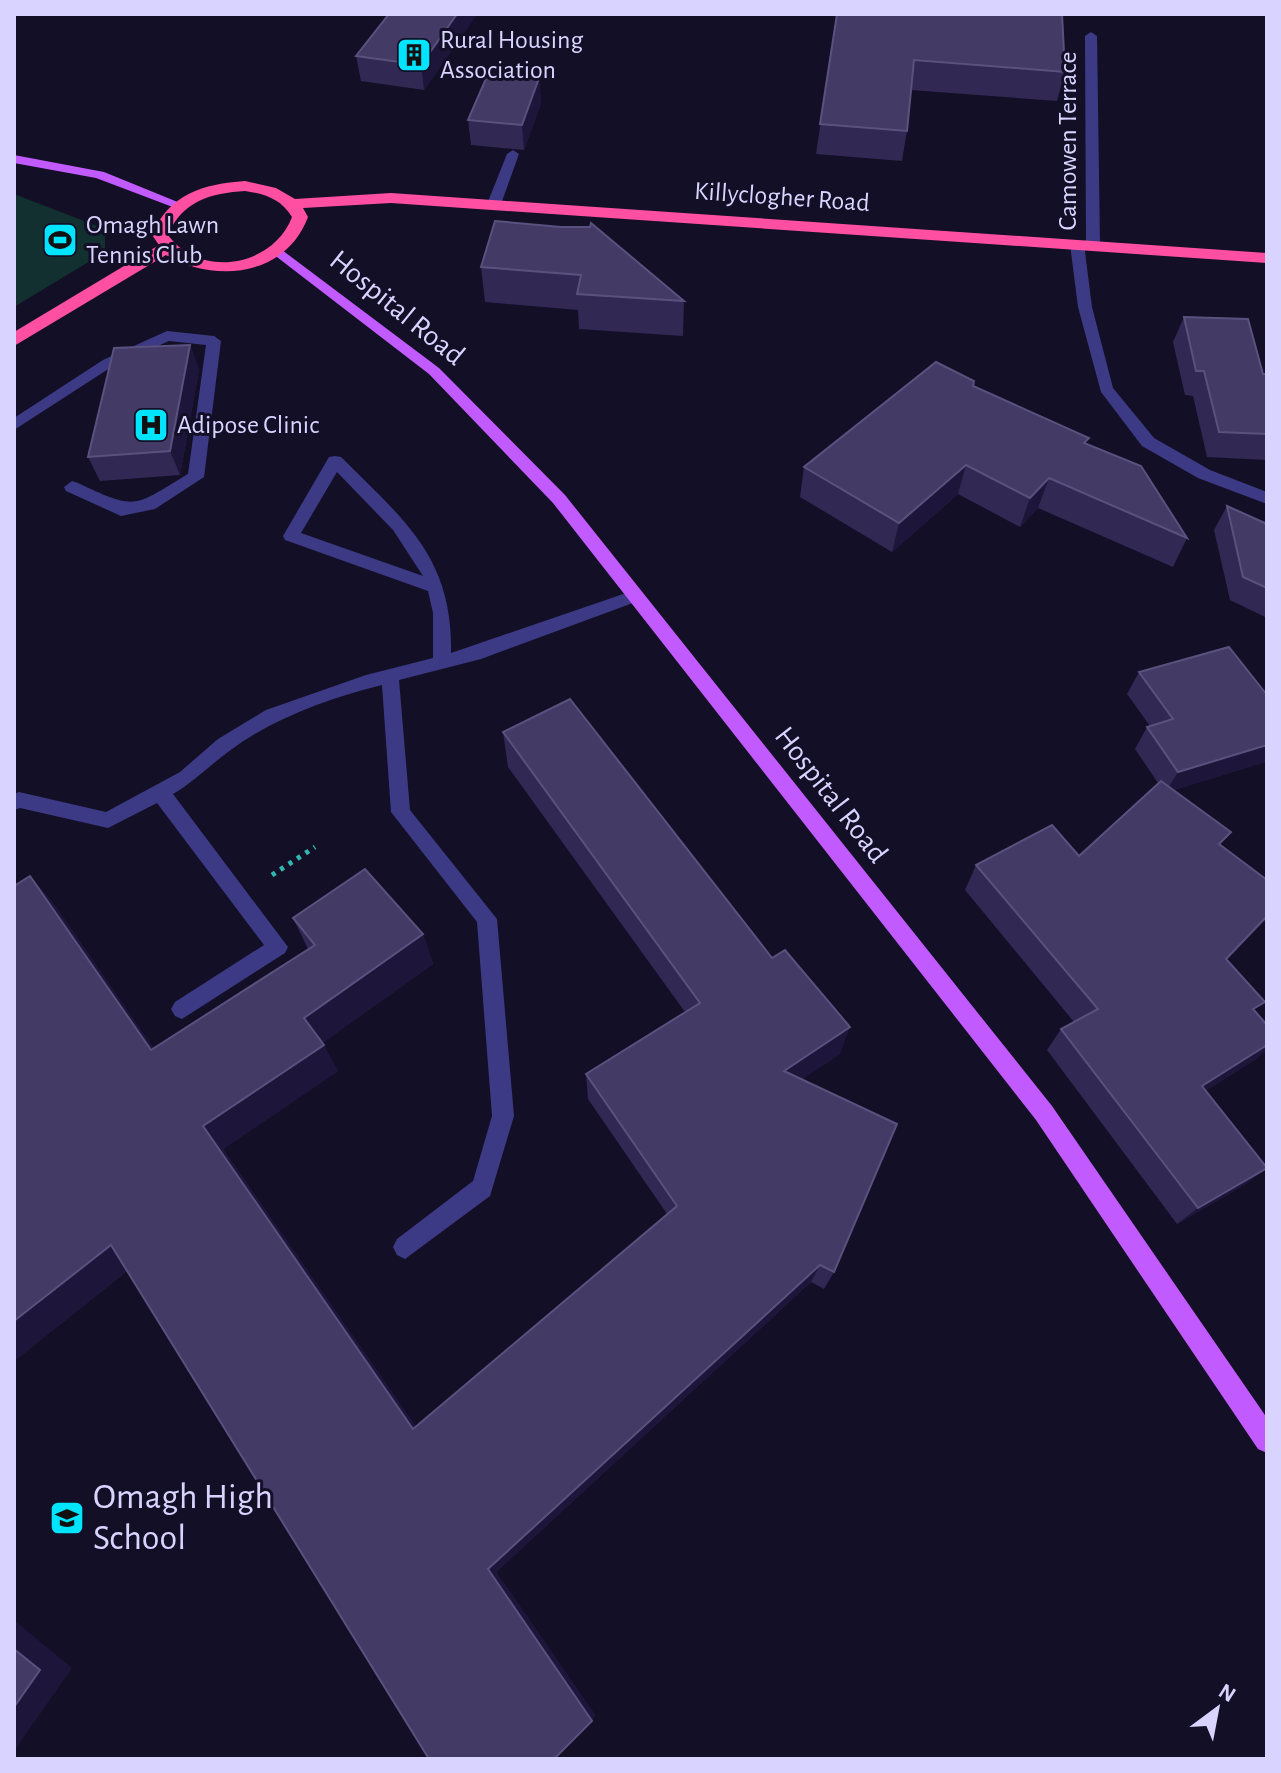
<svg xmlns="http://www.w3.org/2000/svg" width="1281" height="1773" viewBox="0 0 1281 1773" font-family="'Alegreya Sans',sans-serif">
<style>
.green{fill:#12302f}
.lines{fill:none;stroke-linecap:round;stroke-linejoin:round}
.path{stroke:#2fb8b0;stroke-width:5;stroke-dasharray:4 6;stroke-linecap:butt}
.minor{fill:#3d3a85;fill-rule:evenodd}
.major{fill:#c25bff;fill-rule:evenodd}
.highway{fill:#ff4fa3;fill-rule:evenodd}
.wall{fill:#312854}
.shaded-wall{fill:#1d163a}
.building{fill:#433a66;stroke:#5a527e;stroke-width:2}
.labels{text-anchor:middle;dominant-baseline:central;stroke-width:6;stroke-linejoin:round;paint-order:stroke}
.far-poi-label{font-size:26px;fill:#d9d4ff;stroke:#130f26;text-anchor:start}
.far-street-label{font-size:26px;fill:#d9d4ff;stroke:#130f26}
.street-label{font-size:30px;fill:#d9d4ff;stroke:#130f26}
.near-poi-label{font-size:36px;fill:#d9d4ff;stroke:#130f26;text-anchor:start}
</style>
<rect width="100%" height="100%" fill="#130f26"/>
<path class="green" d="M14 194 105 229V252L14 307Z"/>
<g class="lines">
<path class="path" d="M272 875 315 847"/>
<g class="minor">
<path d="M1091 32 1097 36 1100 245 1093 249 1086 245 1085 36Z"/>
<path d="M513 150 519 154 501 204 489 207 487 204 507 154Z"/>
<path d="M1077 240 1084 244 1092 307 1113 388 1154 438 1210 470 1267 492V504L1198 478 1142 446 1101 392 1078 307 1070 244Z"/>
<path d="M167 331 214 336 221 341 204 477 155 509 121 516 66 491 64 487 72 481 78 483C137 511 133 507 188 474L206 345 169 341 113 366 14 430V418L103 360Z"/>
<path d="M335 456 341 457C404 520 453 557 451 653L635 590 644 596 641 600 481 659 399 680 410 810 497 919 514 1116 490 1196 405 1259 397 1255 393 1247 397 1239 473 1181 492 1116 477 922 391 812 382 685C330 698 276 717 232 749 211 764 195 781 173 794L288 947 285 953 182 1019 175 1016 171 1009 175 1002 264 945 157 803 108 828 20 808 14 810V794L19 792 106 812 180 772 218 739 266 710 366 675 433 658V613L428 591 285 540 283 536 329 457ZM337 472 393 530 423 576 301 533Z"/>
</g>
<g class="major">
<path d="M14 155 104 172 185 205 178 209 96 178 14 163Z"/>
<path d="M278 247 439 368 565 495 1052 1106 1267 1418V1453L1258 1449 1036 1120 553 503 429 374 273 254 271 251Z"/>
</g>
<path class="highway" d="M245 181 276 188 295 199 391 193 1267 253V263L391 203 303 208 308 217C286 276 216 284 166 255L14 346V332L159 245 152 235C169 194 203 184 245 181ZM245 191C265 194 281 199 292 217 273 267 200 279 168 235 182 201 211 193 245 191Z"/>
</g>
<g class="wall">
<path d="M389 14H477L424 90 361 81 356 56Z"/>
<path d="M837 14 1065 72 1057 101 911 90 907 131 902 161 816 154Z"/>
<path d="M539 78 541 103 524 150 471 145 468 120Z"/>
<path d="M495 221 684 301 683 336 579 329 578 310 485 302 481 267Z"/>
<path d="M1184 317 1263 374H1267V460L1207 457 1193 396 1185 395 1173 342Z"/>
<path d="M190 345 199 370 180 475 100 481 88 457Z"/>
<path d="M973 386 1087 444 1187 538 1173 567 1038 508 1020 527 958 494 892 552 800 497 804 467Z"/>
<path d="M1227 506 1267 524V618L1230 600 1214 530Z"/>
<path d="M1139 672 1267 695V760L1265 762 1174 790 1221 846 1227 960 1255 1012 1267 1025V1049L1256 1059 1205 1091 1267 1168 1244 1185 1177 1224 1047 1050 1061 1029 1074 1022 965 890 976 865 1079 856 1158 783 1135 749 1147 727 1150 726 1127 694Z"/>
<path d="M503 732 840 1054 802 1079 834 1272 824 1289 811 1282 496 1572 595 1715 592 1721 127 1271 14 1361V885L30 876 56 907 153 1048 308 949 293 918 423 934 433 964 322 1043 338 1071 223 1149 416 1427 667 1214 588 1099 586 1074 685 1012 508 767Z"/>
</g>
<g class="shaded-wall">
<path d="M457 14H477L424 90 421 65Z"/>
<path d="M539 78 541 103 524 150 522 125Z"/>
<path d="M190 345 199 370 180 475 170 451Z"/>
<path d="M966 465 958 494 892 552 899 523Z"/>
<path d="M1049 478 1038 508 1020 527 1030 498Z"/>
<path d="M1267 733V760L1265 762 1165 793 1178 772Z"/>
<path d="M30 876 56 907 172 1075 151 1050Z"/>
<path d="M1267 916 1266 920 1206 982 1226 959Z"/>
<path d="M423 934 433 964 319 1045 304 1018Z"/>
<path d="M850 1027 840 1054 777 1096 784 1071Z"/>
<path d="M324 1045 338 1071 223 1149 425 1439 413 1429 203 1126Z"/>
<path d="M1267 1045V1049L1256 1059 1181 1106 1202 1086Z"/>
<path d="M1267 1168 1244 1185 1177 1224 1198 1208Z"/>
<path d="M111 1245 137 1263 14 1361V1321Z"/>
<path d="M820 1265 811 1282 496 1572 595 1715 592 1721 488 1569Z"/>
<path d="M14 1620 72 1668 14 1751Z"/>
</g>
<g class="building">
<path d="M389 14H457L421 65 356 56Z"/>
<path d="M837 14H1062L1065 72 914 60 907 131 820 124Z"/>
<path d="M488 74 539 78 522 125 468 120Z"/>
<path d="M495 221 561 227H590L591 223 684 301 577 294 581 275 481 267Z"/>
<path d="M1184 317 1248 319 1263 374H1267V434L1219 432 1204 371H1196Z"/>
<path d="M190 345 170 451 88 457 114 348Z"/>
<path d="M936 362 974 381 973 386 1089 438 1084 443 1141 466 1187 538 1049 478 1030 498 966 465 899 523 804 467Z"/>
<path d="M1227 506 1267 524V588L1243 577Z"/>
<path d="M1229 647 1267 695V745L1178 772 1147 727 1173 719 1139 672Z"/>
<path d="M570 699 772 958 785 950 850 1027 784 1071 897 1124 834 1272 820 1265 488 1569 592 1721 554 1759H429L111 1245 14 1321V886L30 876 151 1050 315 945 293 918 365 869 423 934 304 1018 324 1045 203 1126 413 1429 677 1206 586 1074 700 1003 503 732Z"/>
<path d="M1161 781 1231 832 1219 844 1267 880V916L1226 959 1265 1002 1253 1009 1267 1025V1045L1202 1086 1267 1168 1198 1208 1061 1029 1098 1009 976 865 1052 825 1079 856Z"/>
<path d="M14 1649 40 1670 14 1707Z"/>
</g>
<defs>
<g id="building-square" transform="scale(1.8)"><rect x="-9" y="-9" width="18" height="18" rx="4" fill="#00e5ff" stroke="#130f26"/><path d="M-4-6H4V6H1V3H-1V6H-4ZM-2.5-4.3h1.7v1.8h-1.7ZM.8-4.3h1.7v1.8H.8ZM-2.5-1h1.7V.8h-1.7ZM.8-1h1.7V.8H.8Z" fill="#111"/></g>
<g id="stadium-square" transform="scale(1.8)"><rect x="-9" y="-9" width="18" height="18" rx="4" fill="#00e5ff" stroke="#130f26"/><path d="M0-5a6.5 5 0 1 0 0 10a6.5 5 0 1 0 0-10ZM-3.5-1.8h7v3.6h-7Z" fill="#111"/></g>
<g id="hospital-square" transform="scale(1.8)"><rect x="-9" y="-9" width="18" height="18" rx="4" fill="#00e5ff" stroke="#130f26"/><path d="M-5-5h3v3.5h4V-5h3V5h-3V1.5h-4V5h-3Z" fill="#111"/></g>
<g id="school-square" transform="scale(1.8)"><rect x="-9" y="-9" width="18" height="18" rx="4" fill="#00e5ff" stroke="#130f26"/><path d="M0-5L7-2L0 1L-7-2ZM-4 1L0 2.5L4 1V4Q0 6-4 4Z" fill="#111"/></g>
</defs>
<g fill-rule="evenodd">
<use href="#building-square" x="414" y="55"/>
<use href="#stadium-square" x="60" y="240"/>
<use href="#hospital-square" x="151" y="425"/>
<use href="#school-square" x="67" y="1518"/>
</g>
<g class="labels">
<g class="far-poi-label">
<text x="440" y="40">Rural Housing<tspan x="440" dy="30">Association</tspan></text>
<text x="86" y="225">Omagh Lawn<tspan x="86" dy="30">Tennis Club</tspan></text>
<text x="177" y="425">Adipose Clinic</text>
</g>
<g class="far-street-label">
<text transform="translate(1068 141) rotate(-90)">Camowen Terrace</text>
<text transform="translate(782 197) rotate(4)">Killyclogher Road</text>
</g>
<g class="street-label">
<text transform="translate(397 308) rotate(39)">Hospital Road</text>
<text transform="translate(831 795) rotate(52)">Hospital Road</text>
</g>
<g class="near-poi-label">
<text x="93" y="1497">Omagh High<tspan x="93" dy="41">School</tspan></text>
</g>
</g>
<rect width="1281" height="1773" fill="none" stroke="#d9d4ff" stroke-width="32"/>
<g transform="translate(1217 1709) rotate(32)" stroke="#130f26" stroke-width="6" paint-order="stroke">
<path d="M0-6L14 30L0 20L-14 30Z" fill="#d9d4ff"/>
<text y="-12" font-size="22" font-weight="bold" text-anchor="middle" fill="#d9d4ff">N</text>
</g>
</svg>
